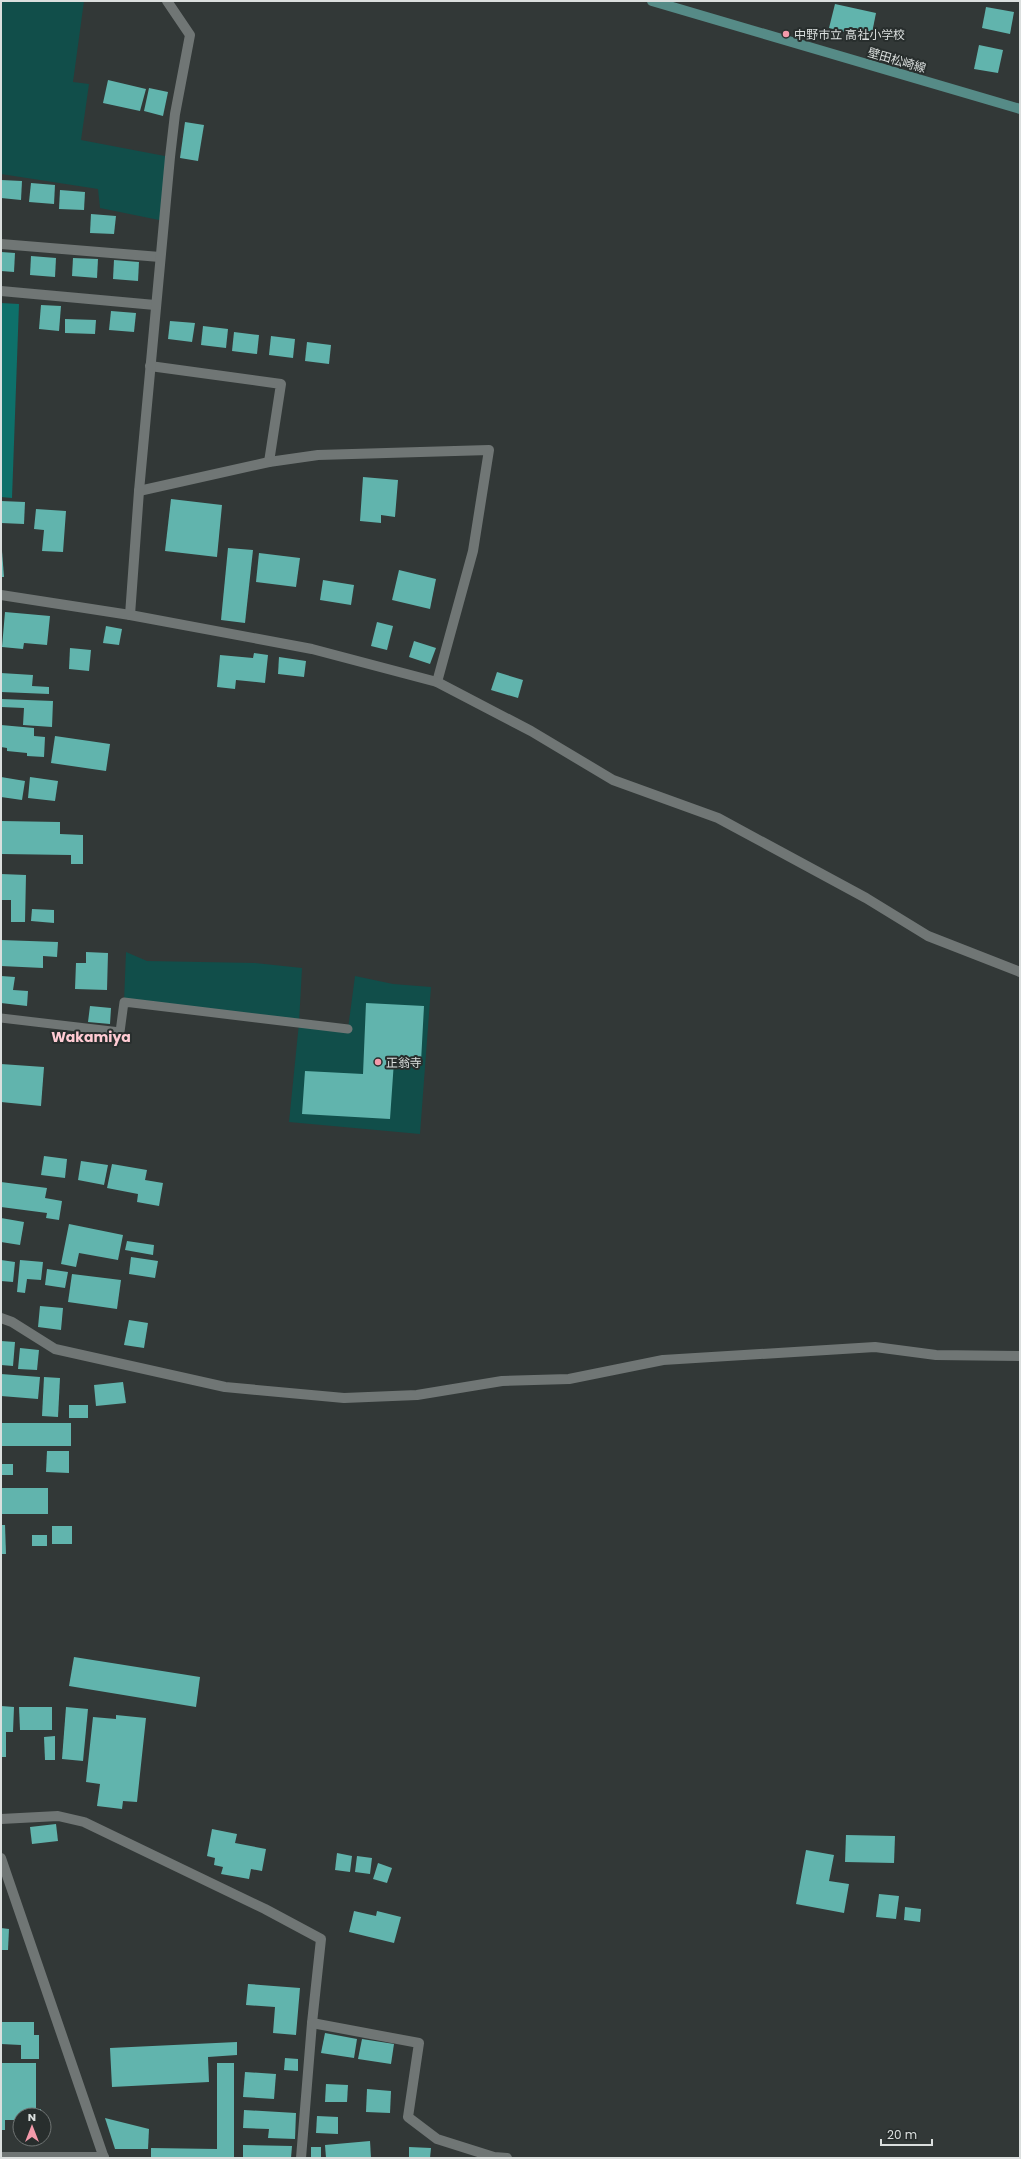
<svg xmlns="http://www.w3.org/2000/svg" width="1021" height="2159" viewBox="0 0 1021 2159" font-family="Poppins,'Noto Sans JP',sans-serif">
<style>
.green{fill:#114e4a}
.forest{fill:#0e706a}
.building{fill:#61b4ad}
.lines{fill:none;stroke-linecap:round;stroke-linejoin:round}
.service{stroke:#707675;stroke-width:9}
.minor{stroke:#707675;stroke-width:10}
.tertiary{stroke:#707675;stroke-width:10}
.secondary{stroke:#568b87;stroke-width:10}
.poi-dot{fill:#f39aaa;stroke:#282e2d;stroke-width:1.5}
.labels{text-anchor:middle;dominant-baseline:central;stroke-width:4;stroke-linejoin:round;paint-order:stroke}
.poi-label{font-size:12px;fill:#dbdfde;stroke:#282e2d;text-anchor:start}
.street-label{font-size:12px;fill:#dbdfde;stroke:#282e2d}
.quarter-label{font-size:14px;font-weight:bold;fill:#ffcbd3;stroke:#282e2d}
</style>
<rect width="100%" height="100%" fill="#323837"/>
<g class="green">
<path d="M1 1H84L73 82 89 84 81 140 170 157 164 221 100 208 98 189 1 174Z"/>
<path d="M126 952 147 961 255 963 302 968 299 1023 348 1029 355 976 393 984 431 987 420 1134 289 1122 299 1023 124 1002Z"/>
</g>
<path class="forest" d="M1 303 19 304 12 498 1 497Z"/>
<g class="building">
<path d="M835 4 876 13 871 38 829 28Z"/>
<path d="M986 7 1014 12 1010 34 982 28Z"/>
<path d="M979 45 1003 50 998 73 974 69Z"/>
<path d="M108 80 146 89 140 111 103 103Z"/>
<path d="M149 88 168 92 163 116 144 111Z"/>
<path d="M185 122 204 125 198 161 180 158Z"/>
<path d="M1 180 22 181 21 200 1 198Z"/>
<path d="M31 183 55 185 54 204 29 202Z"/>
<path d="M60 190 85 192 84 210 59 209Z"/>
<path d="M91 214 116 216 114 234 90 233Z"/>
<path d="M1 252 15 253 14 272 1 271Z"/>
<path d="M31 256 56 258 55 277 30 275Z"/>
<path d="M73 258 98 259 97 278 72 276Z"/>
<path d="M114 260 139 262 138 281 113 279Z"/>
<path d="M41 305 61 306 59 331 39 329Z"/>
<path d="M111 311 136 313 134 332 109 330Z"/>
<path d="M65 319 96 320 95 334 65 333Z"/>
<path d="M170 321 195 323 192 342 168 339Z"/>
<path d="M203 326 228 329 226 348 201 345Z"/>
<path d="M234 332 259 335 257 354 232 351Z"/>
<path d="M271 336 295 339 293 358 269 355Z"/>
<path d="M307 342 331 345 329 364 305 361Z"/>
<path d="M363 477 398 480 395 517 381 515V523L360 521Z"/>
<path d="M171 499 222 505 217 557 165 551Z"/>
<path d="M1 501 25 502 24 524 1 523Z"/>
<path d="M36 509 66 511 63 552 42 551 44 530 34 529Z"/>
<path d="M1 538 4 577H1Z"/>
<path d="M228 548 253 550 245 623 221 620Z"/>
<path d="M259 553 300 558 296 587 256 582Z"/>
<path d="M399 570 436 579 430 609 392 600Z"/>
<path d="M323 580 354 585 351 605 320 600Z"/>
<path d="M5 612 50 616 47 645 24 643 23 649 2 647Z"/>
<path d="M377 622 393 626 387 650 371 646Z"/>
<path d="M106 626 122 629 119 645 103 643Z"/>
<path d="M414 641 436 648 430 664 409 657Z"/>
<path d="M70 648 91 650 89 671 69 669Z"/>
<path d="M254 653 268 655 265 683 236 680 235 689 217 687 220 655 253 658Z"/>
<path d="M279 657 306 661 304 677 278 674Z"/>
<path d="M497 672 523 680 518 698 491 690Z"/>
<path d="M1 673 33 675 32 686 49 687V694L1 692Z"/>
<path d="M1 699 53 701 52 727 23 725 24 708 1 707Z"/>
<path d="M1 725 34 728V736L45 737 44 757 27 756V753L7 751V748L1 747Z"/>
<path d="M55 736 110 744 106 771 51 763Z"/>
<path d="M1 777 25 781 22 800 1 797Z"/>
<path d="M30 777 58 781 55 801 28 798Z"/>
<path d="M1 821 60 822V834L83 835V864H71V855L1 854Z"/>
<path d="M1 874 26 875 25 922H11V900H1Z"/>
<path d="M32 909 54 910V923L31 921Z"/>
<path d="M1 940 58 942 57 957 43 956V968L1 966Z"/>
<path d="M86 952 108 953 107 990 75 989 76 963H86Z"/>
<path d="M1 976 15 977 13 990 28 991 27 1006 1 1003Z"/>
<path d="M366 1003 424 1006 421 1062 394 1061 390 1119 302 1114 305 1071 363 1074Z"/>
<path d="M90 1006 111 1008 110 1024 88 1022Z"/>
<path d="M1 1064 44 1067 41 1106 1 1102Z"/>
<path d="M44 1156 67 1159 65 1178 41 1175Z"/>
<path d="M81 1161 108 1165 104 1185 78 1180Z"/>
<path d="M112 1164 147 1170 145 1180 163 1183 159 1206 137 1202 138 1194 107 1188Z"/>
<path d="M1 1182 47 1188 45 1198 62 1201 59 1220 46 1218 47 1213 1 1207Z"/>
<path d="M1 1218 24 1222 20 1245 1 1242Z"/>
<path d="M69 1224 123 1235 118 1260 79 1253 76 1267 61 1264Z"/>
<path d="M127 1241 154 1245 153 1255 125 1250Z"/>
<path d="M131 1257 158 1261 155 1278 129 1274Z"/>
<path d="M1 1260 15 1262 13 1282 1 1281Z"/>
<path d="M20 1260 43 1262 41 1280 27 1279 25 1293 17 1292Z"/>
<path d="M47 1269 68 1272 65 1288 45 1285Z"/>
<path d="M72 1274 121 1280 117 1309 68 1302Z"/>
<path d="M40 1306 63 1308 61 1330 38 1327Z"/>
<path d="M129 1320 148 1323 144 1348 124 1345Z"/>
<path d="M1 1341 15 1342 13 1366 1 1365Z"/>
<path d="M20 1348 39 1350 37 1370 18 1369Z"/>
<path d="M1 1374 40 1377 38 1399 1 1396Z"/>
<path d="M44 1377 60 1378 58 1417 42 1416Z"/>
<path d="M123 1382 126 1403 96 1406 94 1385Z"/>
<rect x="69" y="1405" width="19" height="13"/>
<rect x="1" y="1423" width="70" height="23"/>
<path d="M47 1451H69V1473L46 1472Z"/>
<rect x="1" y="1464" width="12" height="11"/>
<rect x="1" y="1488" width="47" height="26"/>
<path d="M1 1525H5L6 1554H1Z"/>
<rect x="52" y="1526" width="20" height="18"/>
<rect x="32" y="1535" width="15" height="11"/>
<path d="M74 1657 200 1677 196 1707 69 1686Z"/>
<path d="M1 1706 14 1707 13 1732H6V1757H1Z"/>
<path d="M19 1707H52V1730H20Z"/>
<path d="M66 1707 88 1709 83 1761 62 1759Z"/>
<path d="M116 1715 146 1718 137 1802 123 1801 122 1809 97 1806 100 1784 86 1782 93 1717 116 1719Z"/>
<path d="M55 1736V1760H45L44 1737Z"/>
<path d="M56 1824 58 1841 32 1844 30 1827Z"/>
<path d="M212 1829 237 1834 235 1843 266 1849 262 1871 251 1869 249 1879 221 1874 223 1867 214 1865 215 1858 207 1856Z"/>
<path d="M846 1835 895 1836 894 1863 845 1862Z"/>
<path d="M806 1850 834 1855 829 1881 849 1884 844 1913 796 1904Z"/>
<path d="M337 1853 352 1856 350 1872 335 1870Z"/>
<path d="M357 1856 372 1858 370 1874 355 1872Z"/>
<path d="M378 1863 392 1868 387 1883 373 1879Z"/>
<path d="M879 1894 899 1896 896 1919 876 1917Z"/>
<path d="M905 1907 921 1909 920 1922 904 1920Z"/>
<path d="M354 1911 376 1916 377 1911 401 1917 394 1943 349 1932Z"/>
<path d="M1 1928 9 1929 8 1950H1Z"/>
<path d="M248 1984 300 1988 296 2035 273 2033 275 2007 246 2005Z"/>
<path d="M1 2022H34V2035H39V2059H21V2045L1 2044Z"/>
<path d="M325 2033 357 2039 354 2058 321 2053Z"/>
<path d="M362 2039 394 2044 391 2064 358 2059Z"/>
<path d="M237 2042V2055L208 2057 209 2082 112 2087 110 2048Z"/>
<path d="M285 2058 298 2059V2071L284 2070Z"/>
<path d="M1 2063H36V2109H41V2115H20V2120H5V2130H1Z"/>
<path d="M217 2063H234V2158H151V2148L217 2149Z"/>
<path d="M245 2072 276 2074 274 2099 243 2097Z"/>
<path d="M326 2084 348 2085 347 2102H325Z"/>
<path d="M367 2089 391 2091 390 2113 366 2112Z"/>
<path d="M244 2110 296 2113 295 2139 268 2138 269 2129 243 2128Z"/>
<path d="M317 2116 338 2117V2134L316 2133Z"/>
<path d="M105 2118 149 2129 148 2149H115Z"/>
<path d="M370 2141 371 2158H326L325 2145Z"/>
<path d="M243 2145 292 2146 291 2158H243Z"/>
<rect x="311" y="2147" width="10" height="11"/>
<path d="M409 2147 431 2148 430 2158H409Z"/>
</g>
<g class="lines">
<path class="service" d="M1 1018 120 1032 124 1002 348 1029"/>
<g class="minor">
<path d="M1 244 160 257"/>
<path d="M1 291 155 305"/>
<path d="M150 366 281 384 269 462"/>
<path d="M139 491 269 462 318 455 489 450 473 551 437 682"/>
<path d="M130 615 139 491 170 157 175 114 190 35 167 1"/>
<path d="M1 1318 12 1322 55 1349 225 1387 344 1398 417 1395 502 1381 569 1379 663 1360 875 1347 936 1355 1020 1356"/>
<path d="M1 1819 58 1816 84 1822 265 1909 321 1939 312 2023 301 2158"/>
<path d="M312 2023 419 2043 408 2117 437 2139 494 2157 507 2158"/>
</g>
<g class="tertiary">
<path d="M1 595 130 615 312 649 437 682 531 731 613 780 718 818 866 898 928 936 1020 972"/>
<path d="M1 1858 104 2158"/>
<path d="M1 2157H104"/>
</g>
<path class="secondary" d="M652 1 1020 109"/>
</g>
<g class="poi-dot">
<circle cx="786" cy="34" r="4"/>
<circle cx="378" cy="1062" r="4"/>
</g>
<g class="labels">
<g class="poi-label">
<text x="794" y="34">中野市立 高社小学校</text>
<text x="386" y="1062">正翁寺</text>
</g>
<g class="street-label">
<text transform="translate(897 60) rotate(16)">壁田松崎線</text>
</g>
<g class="quarter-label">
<text x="91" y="1037">Wakamiya</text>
</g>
</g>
<rect width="1021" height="2159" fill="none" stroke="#dbdfde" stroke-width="4"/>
<g transform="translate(32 2127)"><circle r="19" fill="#282e2d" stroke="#707574"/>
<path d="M0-3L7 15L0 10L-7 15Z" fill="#f39aaa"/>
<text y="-6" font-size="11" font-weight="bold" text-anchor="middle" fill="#dbdfde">N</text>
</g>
<path d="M881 2139v6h51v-6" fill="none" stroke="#dbdfde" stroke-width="2"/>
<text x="887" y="2139" font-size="12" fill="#dbdfde" stroke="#282e2d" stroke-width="3" paint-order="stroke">20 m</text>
</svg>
